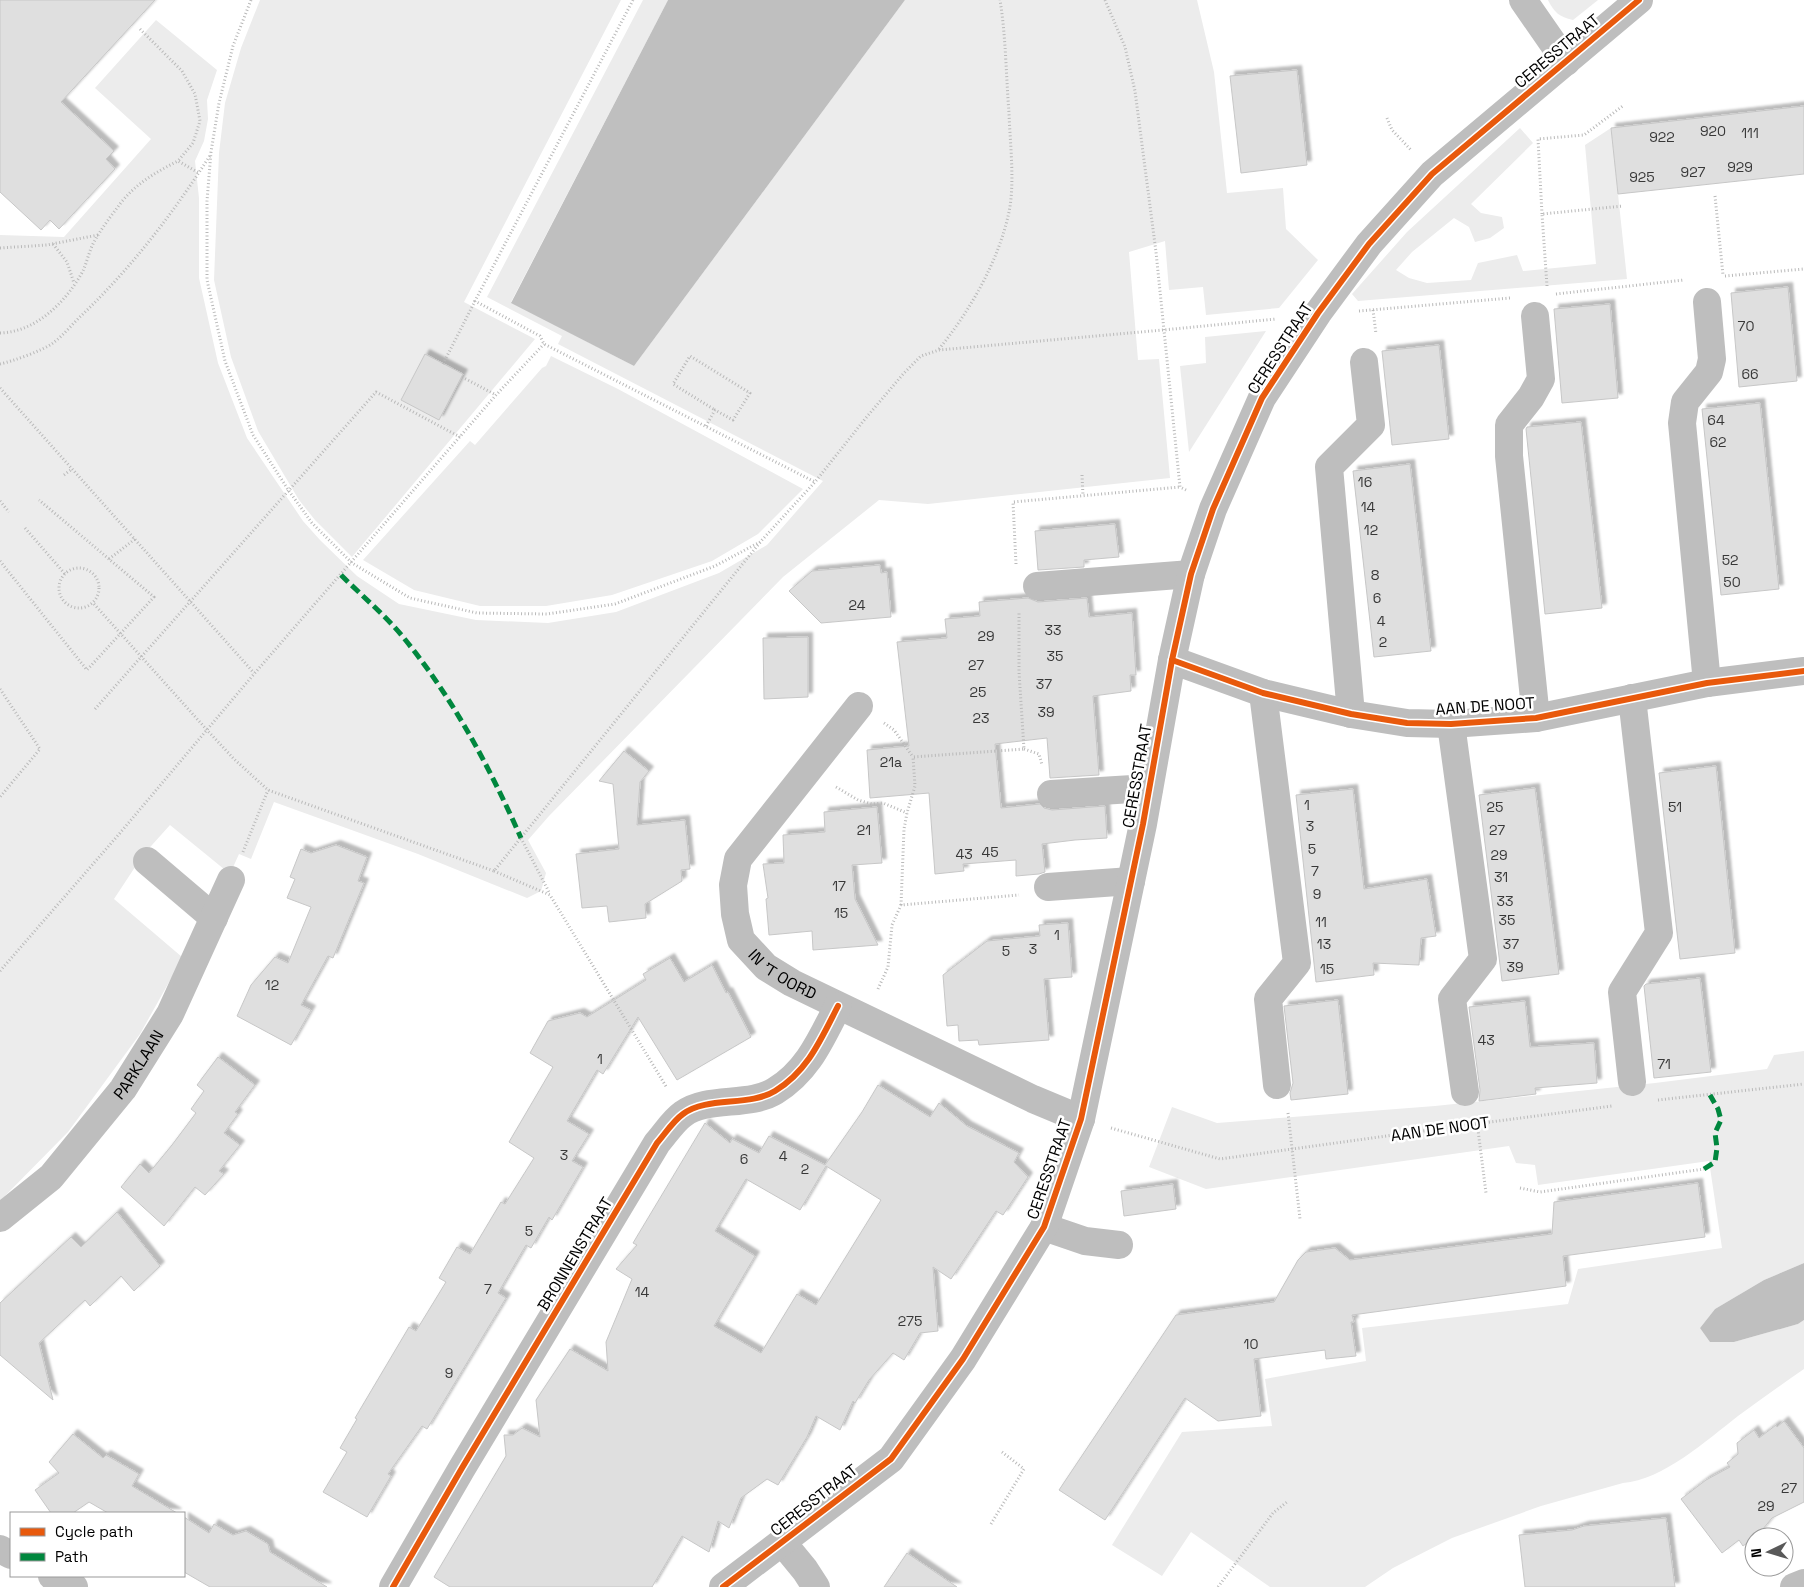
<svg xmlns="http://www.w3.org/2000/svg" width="1804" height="1587" viewBox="0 0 1804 1587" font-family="'Space Grotesk',sans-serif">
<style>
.green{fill:#ececec}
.water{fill:#bfbfbf}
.building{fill:#dfdfdf;stroke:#c7c7c7;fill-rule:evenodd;filter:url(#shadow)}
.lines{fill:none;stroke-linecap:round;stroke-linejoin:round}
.path{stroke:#b9b9b9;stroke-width:3;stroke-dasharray:1 2.5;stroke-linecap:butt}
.minor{stroke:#bebebe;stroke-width:28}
.quiet{stroke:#00873e;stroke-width:5;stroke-dasharray:10 5;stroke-linecap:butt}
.cycleway-casing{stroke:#fff;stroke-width:9}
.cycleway{stroke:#e8590c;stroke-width:6}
.labels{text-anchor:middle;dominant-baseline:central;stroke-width:5;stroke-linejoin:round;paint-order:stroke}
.number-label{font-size:14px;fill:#383838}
.street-label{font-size:16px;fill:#000;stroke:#fff}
</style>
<defs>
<filter id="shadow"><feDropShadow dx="4.5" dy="-4.5" stdDeviation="1" flood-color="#0004"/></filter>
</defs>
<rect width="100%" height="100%" fill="#fff"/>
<g class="green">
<path d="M260 0H621L464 302 535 339 352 557 315 520 299 500 258 431 231 357 214 280 219 153 225 103 241 48Z"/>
<path d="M643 0H668L511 302 634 366 905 0H1197L1214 72 1227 193 1283 188 1286 229 1318 260 1279 308 1206 315 1203 287 1169 290 1165 241 1129 252 1138 360 1159 359 1170 478 928 504 879 500 783 577 549 816 528 840 546 873 541 891 527 898 418 854 274 802 251 859 239 854 230 874 170 825 143 855 114 899 182 957 178 966 140 1034 68 1132 0 1201V235L64 237 151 139 95 88 156 20 217 70 207 100 208 119 204 141 195 161 199 198V278L218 363 247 438 303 521 320 540 357 576 399 604 476 620 548 623 616 612 719 573 767 545 823 481 558 344 562 336 487 297Z"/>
<path d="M1548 0H1598L1573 20C1559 17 1554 12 1548 0Z"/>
<path d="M1520 128 1533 143 1471 204 1481 213 1502 217 1504 228 1490 238 1475 242 1469 227 1454 218 1412 252 1396 270 1409 278 1427 283 1471 280 1478 263 1517 255 1523 271 1596 264 1585 145 1611 128 1627 279 1358 301 1352 294 1407 232Z"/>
<path d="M1266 331 1189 452 1180 366 1206 363 1205 337Z"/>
<path d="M551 356 618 389 803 489 758 534 712 561 612 595 546 606H480L414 590 363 560 470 441 475 445 542 368 546 366Z"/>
<path d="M1804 1051V1263L1764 1280 1715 1309 1700 1328 1734 1342 1798 1324 1804 1320V1369C1782 1384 1760 1400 1738 1416 1707 1440 1663 1480 1623 1483L1541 1506 1452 1538 1393 1568 1365 1587H1270L1191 1532 1162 1576 1112 1545 1182 1432 1272 1426 1265 1379 1366 1361 1362 1328 1568 1304 1578 1269 1722 1248 1709 1161 1538 1185 1535 1165 1516 1163 1509 1146 1206 1189 1149 1167 1172 1107 1217 1123 1435 1106 1655 1083 1767 1069 1774 1055Z"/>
</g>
<g class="water">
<path d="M668 0H905L634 366 511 303Z"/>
<path d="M1804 1263V1320L1798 1324 1734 1342H1710L1700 1328 1715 1309 1764 1280Z"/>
</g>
<g class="building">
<path d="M0 0H155L61 102 114 151 106 159 115 169 59 229 50 220 41 230 0 192Z"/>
<path d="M1297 70 1307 165 1241 173 1230 76Z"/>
<path d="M1804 106V174L1618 194 1611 128Z"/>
<path d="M1788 287 1797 381 1739 387 1731 293Z"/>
<path d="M1610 304 1618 398 1562 403 1554 309Z"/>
<path d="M1439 345 1449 439 1392 445 1382 351Z"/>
<path d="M425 354 463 374 439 420 401 400Z"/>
<path d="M1760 403 1779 589 1721 595 1702 409Z"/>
<path d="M1581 422 1602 608 1545 614 1526 429 1527 427Z"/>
<path d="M1410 464 1431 651 1374 657 1353 471Z"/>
<path d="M1115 524 1119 557 1084 560V567L1038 570 1035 531Z"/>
<path d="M880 565 881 573 887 572 891 617 821 623 789 591 812 571Z"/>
<path d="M1028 598 1038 602 1087 598 1089 617 1132 613 1136 675H1130L1131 691 1093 696 1099 775 1050 778 1047 738 995 744 1001 808 1040 804 1044 808 1052 810 1105 806 1107 838 1075 840 1042 844 1045 872 1039 874 1016 876V860L963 864 964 871 935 874 929 793 870 798 867 750 909 746 897 642 947 638 945 619 980 616 979 602Z"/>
<path d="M808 637V697L764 699 763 638Z"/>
<path d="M624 751 649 771 640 782 637 825 685 820 690 869 681 870 682 881 645 904 646 918 609 922 607 906 582 908 576 854 619 849 613 784 599 781Z"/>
<path d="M1716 766 1735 953 1680 959 1659 773Z"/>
<path d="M1535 788 1559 974 1502 981 1479 795Z"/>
<path d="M1353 789 1364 889 1427 879 1436 936 1421 938 1419 965 1373 963 1374 975 1316 982 1296 795Z"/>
<path d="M877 807 882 863 852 865 855 899 878 945 813 950 812 931 769 935 766 899 768 898 763 864 784 863 783 835 825 832 824 812Z"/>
<path d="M336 845 367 857 358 881 364 883 333 958 328 956 301 1005 311 1010 291 1045 237 1016 251 985 275 957 288 963 311 907 287 898 295 879 290 877 301 849 311 853Z"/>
<path d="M1068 923 1072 977 1044 979 1049 1040 979 1045 978 1040 959 1041 958 1025 947 1026 943 975 987 941 1040 936 1039 925Z"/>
<path d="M670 958 684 982 712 965 726 993 728 992 751 1037 677 1080 638 1017 603 1074 597 1070 567 1121 589 1134 572 1161 583 1167 552 1220 549 1217 531 1248 526 1245 498 1293 506 1298 427 1429 422 1426 388 1474 391 1476 367 1517 323 1492 347 1452 340 1448 357 1419 355 1418 409 1327 416 1331 446 1282 439 1278 457 1247 470 1254 501 1202 505 1204 534 1158 509 1142 553 1067 530 1053 548 1021 580 1013 587 1017 646 980 643 974Z"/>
<path d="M1700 978 1711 1072 1654 1078 1644 986 1646 984Z"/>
<path d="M1338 1000 1348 1094 1291 1100 1290 1093 1293 1083 1284 1006Z"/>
<path d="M1525 1001 1530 1047 1594 1043 1597 1083 1535 1088 1536 1094 1479 1101 1480 1090 1469 1007Z"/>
<path d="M218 1057 255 1085 235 1112 238 1114 224 1133 240 1145 219 1171 224 1174 205 1195 195 1187 164 1226 121 1187 140 1164 149 1173 172 1145 196 1113 191 1109 204 1091 197 1085Z"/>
<path d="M878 1085 930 1117 939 1103 967 1126 1019 1153 1014 1162 1028 1177 1003 1215 996 1211 951 1279 933 1267 938 1331 920 1333 904 1360 893 1353 869 1380 855 1403 853 1401 840 1430 816 1416 807 1437 778 1485 767 1479 741 1498 729 1528 718 1521 709 1552 682 1536 652 1587H450L434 1577 506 1456 504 1435H513L522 1428 540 1437 536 1400 570 1349 608 1371 606 1342 632 1279 616 1269 637 1245 633 1243 705 1123 730 1143 732 1139 759 1153 769 1136 825 1165 862 1112ZM826 1166 881 1200 816 1305 797 1294 761 1353 714 1326 755 1256 715 1231 746 1179 800 1210Z"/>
<path d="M1698 1183 1705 1237 1563 1256 1566 1286 1352 1315 1354 1322H1351L1356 1356 1326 1359 1325 1350 1254 1359 1261 1416 1218 1421 1185 1398 1105 1520 1059 1490 1176 1315 1274 1302 1298 1260 1306 1252 1335 1248 1350 1260 1552 1234 1554 1202Z"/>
<path d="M1173 1184 1176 1209 1124 1216 1121 1191Z"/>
<path d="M117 1212 160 1266 134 1291 121 1276 90 1306 85 1300 39 1343 53 1400 0 1355V1303L71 1237 81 1247Z"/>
<path d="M1784 1421 1804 1448V1502L1772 1518 1758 1535 1743 1546 1739 1540 1722 1553 1681 1499 1706 1480 1730 1467 1727 1463 1738 1454 1737 1443 1754 1430 1759 1438 1776 1425 1777 1427Z"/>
<path d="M73 1434 103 1458 106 1455 139 1474 132 1486 177 1513H108L89 1502 73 1513H51L35 1490 59 1473 49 1462Z"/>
<path d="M184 1517 209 1533 214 1524 233 1535 246 1531 268 1544 270 1552 327 1587H210L184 1572Z"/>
<path d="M1666 1518 1675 1587H1525L1519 1535 1572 1530 1584 1526Z"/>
<path d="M907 1553 957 1587H884Z"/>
</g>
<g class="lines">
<g class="path">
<path d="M251 0 233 46 219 103 211 152 207 201V280L225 361 253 435 289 491 312 523 352 563 410 598 477 613 547 614 615 604 715 566 760 542"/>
<path d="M633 0 475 301 540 336 544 344 815 482"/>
<path d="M1105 0 1125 47 1135 91 1156 252 1180 487 1186 490"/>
<path d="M140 29 182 71 195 94 200 121 193 143 178 161"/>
<path d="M1387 118 1392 130 1412 151"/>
<path d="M1715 196 1723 275"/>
<path d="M1542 214 1538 139 1584 135 1624 105"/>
<path d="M53 244 67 262 74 283"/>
<path d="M0 248 47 245 98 235"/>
<path d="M1725 276 1804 269"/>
<path d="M1547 286 1542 214 1623 206"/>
<path d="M1556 294 1684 280"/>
<path d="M1373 310 1376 334"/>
<path d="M1359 311 1510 298"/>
<path d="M0 333C36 332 66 302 83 271 87 262 89 251 94 242 101 229 111 216 120 204 135 184 156 172 178 161L199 173"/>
<path d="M939 349C970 311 999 260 1009 212 1015 183 1010 143 1009 113 1006 76 1006 37 1000 0"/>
<path d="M0 364C13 361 42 351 53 343 64 335 73 323 83 314 133 266 174 212 211 154"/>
<path d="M443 364 475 301"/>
<path d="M462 377 496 395"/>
<path d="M0 388 254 673"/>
<path d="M706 426 715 410 733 420 750 393 690 356 673 384 715 410"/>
<path d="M64 475 72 469"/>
<path d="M1082 475 1083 496"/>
<path d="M0 501 9 512"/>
<path d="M25 528 65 574"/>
<path d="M109 559 135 539"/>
<path d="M0 561 87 670 154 597 39 500"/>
<path d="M1016 564 1013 502 1180 487"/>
<circle cx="79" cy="588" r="20"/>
<path d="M94 604 207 730 234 759 268 790 494 871 762 540 815 482 865 419 904 373 921 356 939 350 1163 330 1276 319"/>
<path d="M0 689 40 749 0 797"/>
<path d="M95 709 376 392 460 437"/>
<path d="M884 723 894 730 913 757"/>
<path d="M1024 749 1039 754 1042 765"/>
<path d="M836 787 858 800 872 804 883 803 907 813"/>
<path d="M521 838 550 894"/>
<path d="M243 852 268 790"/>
<path d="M494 871 550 895 667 1088"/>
<path d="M901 905 904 829 907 813 915 786 913 757 1024 749 1019 672V612"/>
<path d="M0 971 120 833 254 674 496 395 544 344"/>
<path d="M878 989 888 967 892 925 901 905 1019 895"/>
<path d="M1658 1100 1804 1084"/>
<path d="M1288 1113 1300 1219"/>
<path d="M1477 1122 1486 1193"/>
<path d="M1475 1124 1612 1106"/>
<path d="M1111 1128 1220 1159 1466 1125"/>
<path d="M1520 1188 1540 1192 1704 1169"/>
<path d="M991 1524 1024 1469 1002 1452"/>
<path d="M1218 1587 1273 1513 1287 1502"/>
</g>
<g class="minor">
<path d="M1523 0 1566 62"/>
<path d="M1535 316 1541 379 1531 397 1509 425V456L1536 718"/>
<path d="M1037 586 1191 574"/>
<path d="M1172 660 1263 693 1351 714 1407 723 1451 724 1536 718 1707 683 1804 671"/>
<path d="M1707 683 1682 423 1685 402 1709 372 1712 359 1707 302"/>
<path d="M1263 693 1297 963 1268 999 1277 1085"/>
<path d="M1632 698 1659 933 1622 992 1632 1082"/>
<path id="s1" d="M859 706 738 859 733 885 735 914 741 940 766 967 792 983 1033 1099 1081 1119"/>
<path d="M1351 714 1329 467 1371 425 1364 362"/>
<path d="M1451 724 1483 959 1452 999 1465 1092"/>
<path d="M1051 794 1149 788"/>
<path d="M147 861 214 918"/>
<path d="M1048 887 1131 881"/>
<path id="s2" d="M0 1218 51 1177 123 1089 170 1014 231 880"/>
<path d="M1044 1227 1085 1241 1119 1245"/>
<path d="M782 1542 805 1570 816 1587"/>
<path d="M0 1549 11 1555"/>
<path d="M52 1576 74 1587"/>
<path d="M393 1587 462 1468 657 1143C665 1134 673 1121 683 1114 707 1096 749 1107 775 1091 808 1071 821 1039 838 1006"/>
<path d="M723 1587 891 1459 963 1359 1044 1227 1081 1119 1143 824 1172 660 1191 574 1213 509 1262 398 1318 313 1369 244 1432 174 1639 0"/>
<path d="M1794 1587 1804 1583"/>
</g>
<g class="quiet">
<path d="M341 575C361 595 385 615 403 637 453 698 489 766 521 838"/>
<path d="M1704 1169 1715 1162 1717 1148 1715 1133 1721 1120 1718 1109 1710 1095"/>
</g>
<g class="cycleway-casing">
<g id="cycleway">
<path d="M1172 660 1263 693 1351 714 1407 723 1451 724 1536 718 1707 683 1804 671"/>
<path d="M393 1587 462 1468 657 1143C665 1134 673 1121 683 1114 707 1096 749 1107 775 1091 808 1071 821 1039 838 1006"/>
<path d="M723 1587 891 1459 963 1359 1044 1227 1081 1119 1143 824 1172 660 1191 574 1213 509 1262 398 1318 313 1369 244 1432 174 1639 0"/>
</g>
</g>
<use href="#cycleway" class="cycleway"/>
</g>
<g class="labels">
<g class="number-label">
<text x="1713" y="131">920</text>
<text x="1750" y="133">111</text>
<text x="1662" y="137">922</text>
<text x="1740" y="167">929</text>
<text x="1693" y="172">927</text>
<text x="1642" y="177">925</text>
<text x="1746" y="326">70</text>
<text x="1750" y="374">66</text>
<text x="1716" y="420">64</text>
<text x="1718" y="442">62</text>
<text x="1365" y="482">16</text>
<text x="1368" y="507">14</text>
<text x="1371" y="530">12</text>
<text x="1730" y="560">52</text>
<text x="1375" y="575">8</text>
<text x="1732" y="582">50</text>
<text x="1377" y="598">6</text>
<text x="857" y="605">24</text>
<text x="1381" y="621">4</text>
<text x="1053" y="630">33</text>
<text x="986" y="636">29</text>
<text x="1383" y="642">2</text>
<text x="1055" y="656">35</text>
<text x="976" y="665">27</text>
<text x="1044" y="684">37</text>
<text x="978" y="692">25</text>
<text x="1046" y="712">39</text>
<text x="981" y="718">23</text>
<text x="891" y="762">21a</text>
<text x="1307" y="805">1</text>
<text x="1495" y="807">25</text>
<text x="1675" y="807">51</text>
<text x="1310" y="826">3</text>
<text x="864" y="830">21</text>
<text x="1497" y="830">27</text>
<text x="1312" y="849">5</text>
<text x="990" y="852">45</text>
<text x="964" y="854">43</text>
<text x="1499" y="855">29</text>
<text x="1315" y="871">7</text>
<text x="1501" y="877">31</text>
<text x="839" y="886">17</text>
<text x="1317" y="894">9</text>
<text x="1505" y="901">33</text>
<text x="841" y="913">15</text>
<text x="1507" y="920">35</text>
<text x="1321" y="922">11</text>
<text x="1057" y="935">1</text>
<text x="1324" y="944">13</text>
<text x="1511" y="944">37</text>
<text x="1033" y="949">3</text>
<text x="1006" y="951">5</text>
<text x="1515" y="967">39</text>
<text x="1327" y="969">15</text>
<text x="272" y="985">12</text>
<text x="1486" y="1040">43</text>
<text x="600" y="1059">1</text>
<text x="1664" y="1064">71</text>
<text x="564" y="1155">3</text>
<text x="783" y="1156">4</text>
<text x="744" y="1159">6</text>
<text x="805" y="1169">2</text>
<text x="529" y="1231">5</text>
<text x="488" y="1289">7</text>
<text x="642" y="1292">14</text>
<text x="910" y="1321">275</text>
<text x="1251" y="1344">10</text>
<text x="449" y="1373">9</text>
<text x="1789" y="1488">27</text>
<text x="1766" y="1506">29</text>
</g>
<g class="street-label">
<text transform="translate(1557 51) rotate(-40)">CERESSTRAAT</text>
<text transform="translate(1280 348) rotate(-57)">CERESSTRAAT</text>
<text transform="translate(1485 706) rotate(-4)">AAN DE NOOT</text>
<text transform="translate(1137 776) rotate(-80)">CERESSTRAAT</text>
<text stroke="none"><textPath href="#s1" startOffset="332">IN 'T OORD</textPath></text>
<text stroke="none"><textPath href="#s2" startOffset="208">PARKLAAN</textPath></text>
<text transform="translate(1440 1129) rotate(-8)">AAN DE NOOT</text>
<text transform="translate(1049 1169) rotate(-71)">CERESSTRAAT</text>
<text transform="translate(575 1254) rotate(-59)">BRONNENSTRAAT</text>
<text transform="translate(814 1500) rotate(-38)">CERESSTRAAT</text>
</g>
</g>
<rect x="10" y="1512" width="175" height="65" fill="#ffffff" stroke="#999999"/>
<rect x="20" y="1528" width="25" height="8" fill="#e8590c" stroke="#999999"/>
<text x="55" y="1537" font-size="15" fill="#000000">Cycle path</text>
<rect x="20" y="1553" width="25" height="8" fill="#00873e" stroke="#999999"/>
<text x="55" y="1562" font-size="15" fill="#000000">Path</text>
<g transform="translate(1769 1552) rotate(265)"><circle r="24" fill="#ffffff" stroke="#999999"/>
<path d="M0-4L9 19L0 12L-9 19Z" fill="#595959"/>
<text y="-8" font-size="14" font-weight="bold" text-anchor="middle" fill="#000000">N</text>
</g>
</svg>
